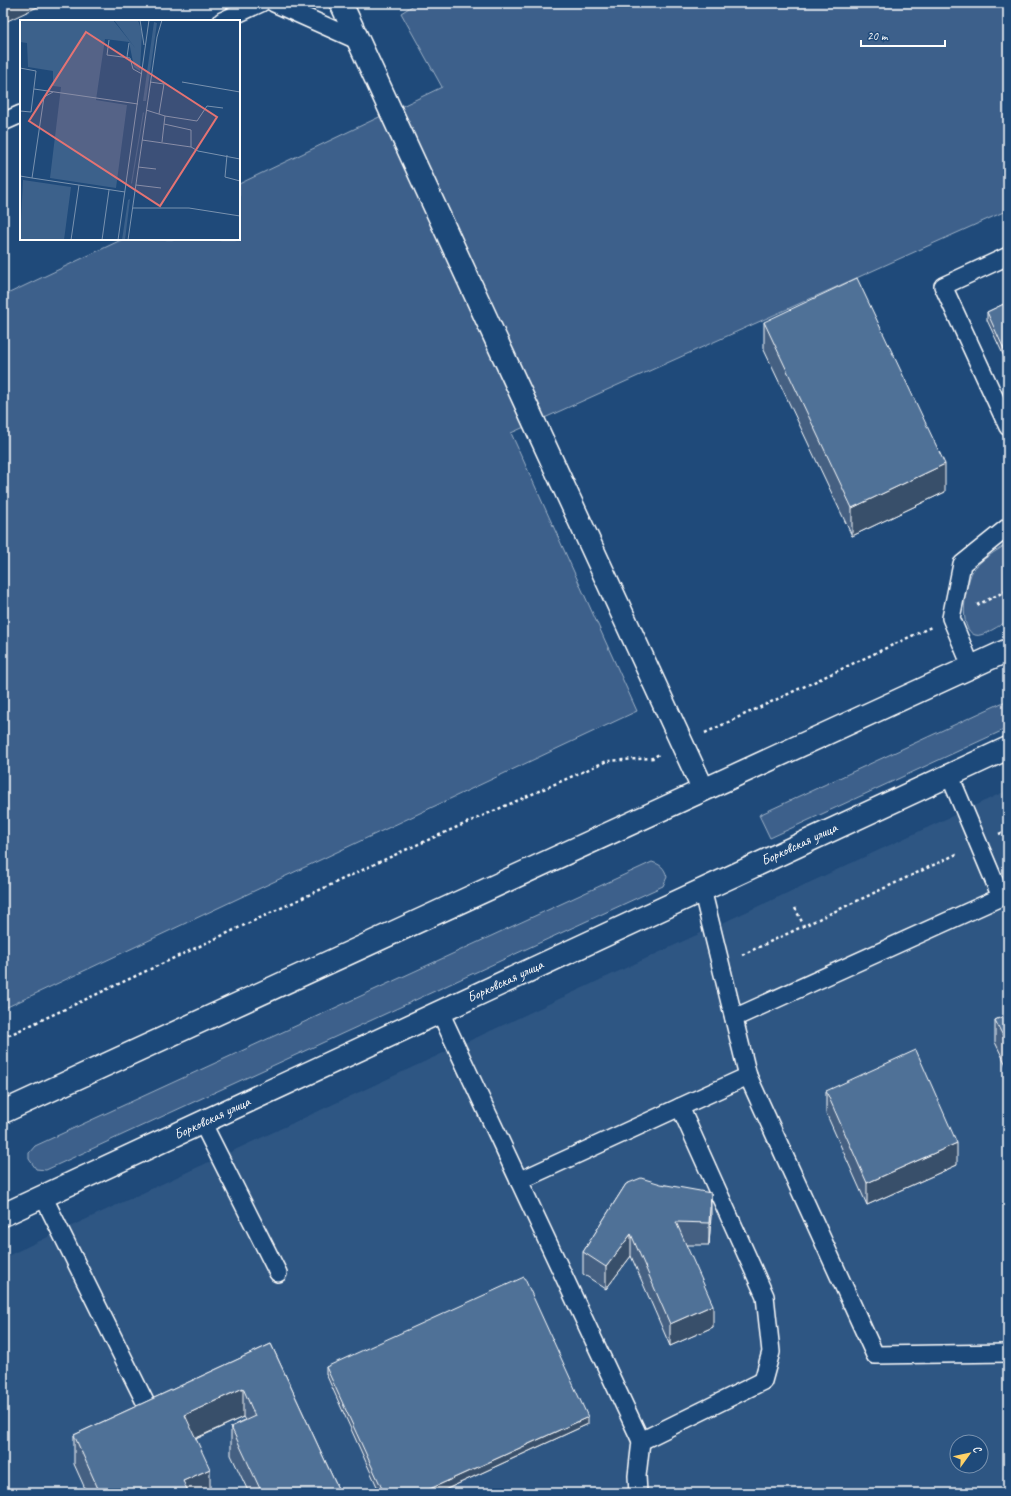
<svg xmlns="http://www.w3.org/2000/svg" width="1011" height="1496" viewBox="0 0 1011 1496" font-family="Caveat,sans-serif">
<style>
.built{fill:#2e5683;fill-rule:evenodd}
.green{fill:#3c618b;stroke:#9eb0c5}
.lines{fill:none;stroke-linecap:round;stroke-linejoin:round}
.lane-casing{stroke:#fff;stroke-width:20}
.street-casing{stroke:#fff;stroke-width:25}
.secondary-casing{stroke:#fff;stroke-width:25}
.path{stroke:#fff;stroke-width:2.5;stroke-dasharray:3 3;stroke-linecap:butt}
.lane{stroke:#1f4a7a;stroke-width:17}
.street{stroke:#1f4a7a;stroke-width:22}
.secondary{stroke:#1f4a7a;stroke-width:22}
.wall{fill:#456182;stroke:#fff}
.shaded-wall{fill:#384f6a;stroke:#fff}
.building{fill:#507197;stroke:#fff}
.labels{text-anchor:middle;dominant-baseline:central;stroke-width:3;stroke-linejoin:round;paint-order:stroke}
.street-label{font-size:14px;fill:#fff;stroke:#1f4a7a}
.inset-road{fill:none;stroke:#7992af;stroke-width:1}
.view{fill:#e47373;fill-opacity:0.15;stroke:#e47373;stroke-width:2}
.inset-edge{fill:none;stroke:#fff;stroke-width:2}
</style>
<rect width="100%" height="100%" fill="#1f4a7a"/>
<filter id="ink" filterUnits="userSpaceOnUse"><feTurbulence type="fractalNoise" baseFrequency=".025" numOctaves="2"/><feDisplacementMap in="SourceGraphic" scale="8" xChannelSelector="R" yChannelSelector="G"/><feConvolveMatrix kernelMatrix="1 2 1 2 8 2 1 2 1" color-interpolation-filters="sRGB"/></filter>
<g filter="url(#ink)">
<path class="built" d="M1008 790V1493H3V1258ZM957 1442H981V1466H957Z"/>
<g class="green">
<path d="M417 3H1008V210L511 433 637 711 3 1009V296L123 239H239V184L442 87 401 13Z"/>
<path d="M1008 543V621C1001 624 982 638 975 635 957 629 966 585 972 572 979 560 997 551 1008 543Z"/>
<path d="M1008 700V728L770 838 759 815Z"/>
<path d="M652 862C661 865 664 867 667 877L663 886 46 1170 36 1169 29 1159V1153L35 1146Z"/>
</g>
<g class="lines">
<g class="lane-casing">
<g id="lane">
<path d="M274 3 359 41"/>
<path d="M222 21 261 3"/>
<path d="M3 122 21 114"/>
<path d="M1008 256 943 286 1008 427"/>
<path d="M971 666 951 618 962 564 1008 527"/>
<path d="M440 1012 641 1441 763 1381 771 1352 765 1296 680 1107 748 1076 702 889"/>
<path d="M734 1018 1001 897 949 774"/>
<path d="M748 1076 875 1355 1008 1353"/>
<path d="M202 1122 278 1273"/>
<path d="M519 1181 680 1107"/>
<path d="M43 1196 151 1414"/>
<path d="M638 1493 637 1476 641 1441"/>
</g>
</g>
<g class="street-casing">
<path id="street" d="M341 3 703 789"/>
</g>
<g class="secondary-casing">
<g id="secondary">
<path d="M3 1112 1008 650"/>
<path d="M3 1215 1008 748"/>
</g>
</g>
<g class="path">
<path d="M977 605 1008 590"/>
<path d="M705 733 931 627"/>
<path d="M999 834 1008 830"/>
<path d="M795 908 804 926"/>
<path d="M742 955 959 853"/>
<path d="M3 1038 403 851 607 761 653 758 659 754"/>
</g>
<use href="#lane" class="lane"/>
<use href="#street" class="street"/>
<use href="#secondary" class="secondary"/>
</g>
<g class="wall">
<path d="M1008 302V365L987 320V312Z"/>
<path d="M764 322 945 492 852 536 764 350Z"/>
<path d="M1008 1014V1069L995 1042V1020Z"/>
<path d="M826 1091 957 1165 867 1205 826 1113Z"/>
<path d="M626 1184 711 1215 709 1245H686L713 1327 670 1346 631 1256 606 1289 583 1274V1252Z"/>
<path d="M271 1344 340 1493H249L231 1455V1427L245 1420 243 1417 196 1439 210 1493H87L74 1464V1435Z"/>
<path d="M326 1367 588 1424 438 1493H380L326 1374Z"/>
</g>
<g class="shaded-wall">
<path d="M14 3H46L3 23V8Z"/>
<path d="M945 464V492L852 536V508Z"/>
<path d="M957 1143V1165L867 1205V1183Z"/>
<path d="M711 1193V1215L709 1245V1223Z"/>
<path d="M631 1234V1256L606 1289V1267Z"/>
<path d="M713 1305V1327L670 1346V1324Z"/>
<path d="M243 1388V1417L185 1443V1415Z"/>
<path d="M588 1417V1424L438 1493H421Z"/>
<path d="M210 1469V1493H183V1481Z"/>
</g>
<g class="building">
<path d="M3 3H14L3 8Z"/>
<path d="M857 278 945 464 852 508 764 322Z"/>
<path d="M1008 302V358L987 312Z"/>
<path d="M1008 1014V1046L995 1020Z"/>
<path d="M916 1050 957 1143 867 1183 826 1091Z"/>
<path d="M641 1178 661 1184 711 1193 709 1223 676 1222 713 1305 670 1324 631 1234 606 1267 583 1252 626 1184Z"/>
<path d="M524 1277 588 1417 421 1493H384L326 1367Z"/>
<path d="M271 1344 340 1493H262L231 1427 255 1416 243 1388 185 1415 210 1469 183 1481 189 1493H100L74 1435Z"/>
</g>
</g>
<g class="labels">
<g class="street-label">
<text transform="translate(799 844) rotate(-25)">Борковская улица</text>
<text transform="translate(505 981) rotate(-25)">Борковская улица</text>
<text transform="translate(212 1118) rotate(-25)">Борковская улица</text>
</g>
</g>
<g transform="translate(20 20)">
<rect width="220" height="220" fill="#1f4a7a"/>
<path d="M0 0H93L116 29 94 0H118L122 12 120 51 114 47 109 22 85 19 76 80 107 85 96 168 30 158 41 67 33 66V51L8 47 7 23 0 22ZM134 2 137 3 126 81H123ZM123 92 124 93 112 164 111 163ZM3 160 51 167 44 220H0ZM110 179 105 220H102L108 180Z" fill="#3c618b"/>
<path class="inset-road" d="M120 0 124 25M89 20 87 35 110 38 113 49 122 54M107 37 109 23M130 62 144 64 139 94M162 62 220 72M14 69 118 84M0 91 11 92 16 51 0 48M145 96 177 101 187 86 203 88M122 120 171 127V110L144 104 145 96 126 90M142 122 144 104M171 127 178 131 220 139M207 135 205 157 220 161M118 147 136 149M0 156 12 158 24 77 33 72M12 158 105 172M116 165 141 168M113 188H169L220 196M51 220 59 165M82 220 89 170M98 220 129 0M108 220 137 17 142 0"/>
<path class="view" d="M66 12 197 97 140 186 9 101Z"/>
<rect width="220" height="220" class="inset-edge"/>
</g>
<rect width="1011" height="1496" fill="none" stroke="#1f4a7a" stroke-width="16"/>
<rect x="8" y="8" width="995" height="1480" fill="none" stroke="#fff" stroke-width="1.5" filter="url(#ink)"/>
<g transform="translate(969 1454) rotate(57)"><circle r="19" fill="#1f4a7a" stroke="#7992af"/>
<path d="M0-3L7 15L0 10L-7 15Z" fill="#ffd166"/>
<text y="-6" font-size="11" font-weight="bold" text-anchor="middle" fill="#ffffff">С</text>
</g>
<path d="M861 40v6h84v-6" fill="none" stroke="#ffffff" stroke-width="2"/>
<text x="867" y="40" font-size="12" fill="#ffffff" stroke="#1f4a7a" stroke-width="3" paint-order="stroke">20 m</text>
</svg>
